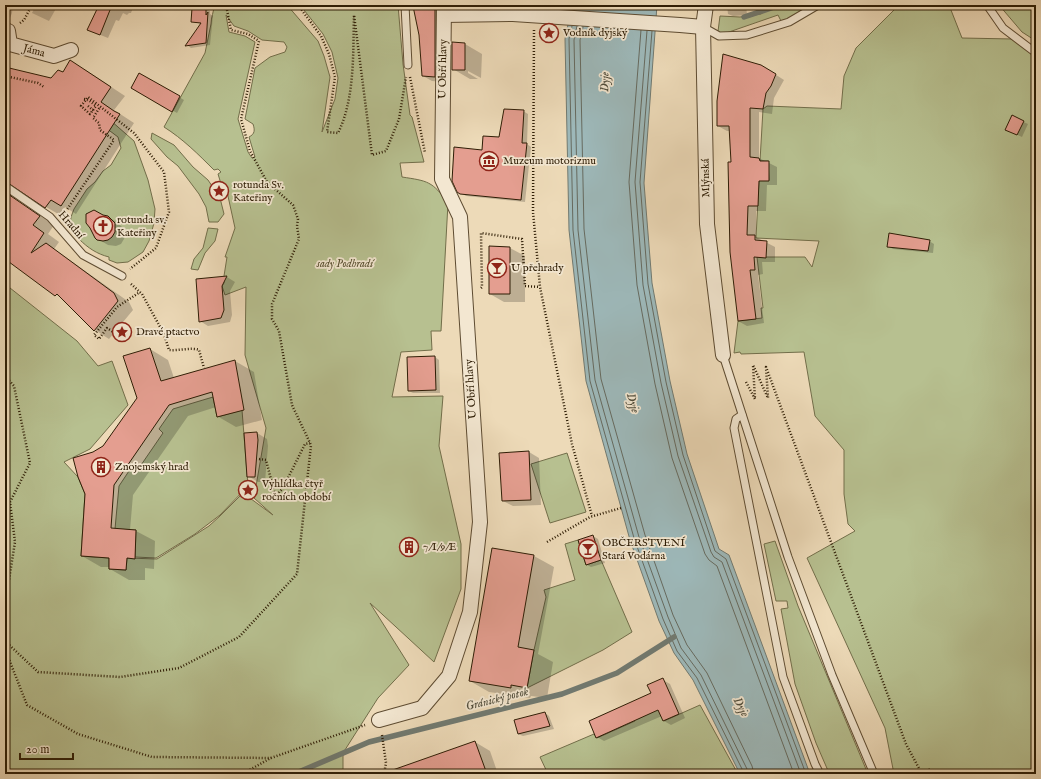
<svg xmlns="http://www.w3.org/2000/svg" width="1041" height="779" viewBox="0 0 1041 779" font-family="'IM FELL English',serif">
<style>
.green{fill:#b7c090;stroke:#726e4a;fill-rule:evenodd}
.water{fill:#9db8b9;stroke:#717a71}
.shadow{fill:#0003}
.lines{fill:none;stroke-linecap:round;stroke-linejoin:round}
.shore{stroke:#666a5f;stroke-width:1}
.stream{stroke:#717a71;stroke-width:5.5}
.building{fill:#e49e90;stroke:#2e1d05}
.lane-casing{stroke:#5e4c32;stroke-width:9}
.street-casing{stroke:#5e4c32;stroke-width:16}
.path{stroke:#2e1d05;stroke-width:2.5;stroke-dasharray:1 2;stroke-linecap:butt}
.lane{stroke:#f3e7d1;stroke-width:7}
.street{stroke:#f3e7d1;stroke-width:14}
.labels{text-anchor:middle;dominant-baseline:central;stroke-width:3.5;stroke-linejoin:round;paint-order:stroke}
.poi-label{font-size:11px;fill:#2e1d05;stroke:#f3e7d1;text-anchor:start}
.street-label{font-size:11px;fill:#2e1d05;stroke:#f3e7d1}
.park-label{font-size:11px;font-style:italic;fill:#574e2f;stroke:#f3e7d1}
.water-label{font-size:12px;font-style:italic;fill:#4f4c3b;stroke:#f3e7d1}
</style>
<rect width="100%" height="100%" fill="#eddab8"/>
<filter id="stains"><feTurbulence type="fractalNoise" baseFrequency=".005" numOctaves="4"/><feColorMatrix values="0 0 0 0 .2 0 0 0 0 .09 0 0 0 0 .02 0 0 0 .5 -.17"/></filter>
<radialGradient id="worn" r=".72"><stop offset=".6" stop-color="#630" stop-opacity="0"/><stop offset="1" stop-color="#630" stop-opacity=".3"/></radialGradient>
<g class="green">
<path d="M214 5H287L318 41 324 56 330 77 322 132 335 99 338 78 332 52 323 34 300 5H398L403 64 410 115 412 117 424 162 400 163 402 177C428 181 432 181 448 203L441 331H431L432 350 401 352 392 397 443 396 439 446 461 544V589L434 662 370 603 409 665 378 698 343 753V774H5V284L77 341 98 366 112 361 128 405 90 449 64 462 78 477 85 494 81 556 109 558V569L126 570 127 558 157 559 209 526 220 516 243 493 273 515 254 498 266 428 245 355 246 287 225 295 222 286 224 283V276L227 257H225L235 228 226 187H222L218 174 221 172 218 169 214 170C198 154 183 139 164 127L205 53 211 24C211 17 214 12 214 5ZM226 15 234 26 248 31 262 40 284 42 287 47 285 52 270 57 255 68 245 119 253 124C255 130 255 134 249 137L255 157 252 158 248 152 238 119 255 42 245 36 229 32Z"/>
<path d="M774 5H814L783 25 778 15 729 32 717 39 720 16 740 17 761 14Z"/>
<path d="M899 5H949L962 38 1013 39 1036 53V774H932L929 768 931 774H894L885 728 807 558 855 531 848 524 844 494V450L815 416 804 352 741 354 740 352 734 353 738 321 762 318 761 308H763L757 257H805L812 267 819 241 756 238 759 180H769L768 161H760L763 109 767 106 841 109 844 76 856 48Z"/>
<path d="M999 5H1036V41L1022 32Z"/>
<path d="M110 120 134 141 148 180 155 209 154 223 149 241 143 252 128 262 117 263 109 260V257C97 254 88 248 79 239L81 237 79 235 76 237 70 225 71 217 74 209 87 189 95 182 103 171 111 165 121 148 118 137 102 125Z"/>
<path d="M152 133 174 145 193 167 208 180 220 198 224 214 218 222H209L206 207 199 194 178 166 167 157 151 139Z"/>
<path d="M208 228 218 229 215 241 205 253 198 270 191 269 194 259 203 248Z"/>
<path d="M213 397 217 417 242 410 248 486 220 515 195 534 156 558 135 557 136 530 115 529 119 486 133 465 139 468 163 433 159 429 173 409Z"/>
<path d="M567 453 586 512 550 523 531 464Z"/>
<path d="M578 540 586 565 601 560 632 632 603 650 527 688 534 650 546 597 544 590 575 580 565 544Z"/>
<path d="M775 541 798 606 868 774H841L836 770 829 773 816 743 795 684 781 609 788 608 787 601H776L764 544Z"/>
<path d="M700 705 738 774H548L540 757 594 734 597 738 635 721 633 717 657 707 664 721Z"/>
</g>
<path class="water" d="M572 5H657L644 183 652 283 670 381 687 454 719 549 729 555 810 774H740L693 680 674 653 659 621 630 540 586 381 569 230 565 39Z"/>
<g class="shadow">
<path d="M5 5H13L12 13 8 23H5Z"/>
<path d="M36 5H58L49 21 32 13Z"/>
<path d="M100 5H134L131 13H129L127 15 123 13 119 21 116 20 108 38 88 30Z"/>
<path d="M727 5H746L747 15 733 16 728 14Z"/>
<path d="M414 7 435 8 445 13 444 82 432 81 423 76 420 35Z"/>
<path d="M205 9 210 11V14L213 16 210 45 191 48 187 45 201 24 192 21Z"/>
<path d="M453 43 465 44 482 54 481 78 468 71V73L478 79H470L453 69Z"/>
<path d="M5 66 13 71 51 79 63 74 84 69 125 96 114 110 134 123 76 214 65 207 60 215 46 207 20 189 5 170Z"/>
<path d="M770 71 784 80 774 98 772 114 759 112V158L777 167V185H767L766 211H756V237L775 247V262H762L763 274 758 275 764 323 747 326 738 321 731 131H727L718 126Z"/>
<path d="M140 75 184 100 177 113 132 87Z"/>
<path d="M523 111 528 114 527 144 531 147 525 202 466 196 461 193 483 151 500 138Z"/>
<path d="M1013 117 1028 124 1022 137 1011 132Z"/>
<path d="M5 191 15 196 17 200 54 225 48 234 59 242 54 249 129 302 133 310 109 339 95 330 64 300 5 258Z"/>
<path d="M103 216 108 217 118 223 125 230 126 234 124 239 121 244 116 246 108 245 98 239Z"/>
<path d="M929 241 934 244 933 253 893 249 888 246Z"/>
<path d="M490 247 510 248 525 256V302H504L490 294Z"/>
<path d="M227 277 235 282 230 291 232 315 230 322 208 326 200 321 197 280Z"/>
<path d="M150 349 168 360 174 378 235 361 254 372 262 420 236 427 217 416 216 407 188 416 133 495 130 530 136 531 155 541 154 569 145 568V580H129L110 569V567H101L82 556 93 453 103 446 138 398Z"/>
<path d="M435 357 439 360 440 393H413L409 391Z"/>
<path d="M257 433 267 439 268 446 265 482H258L248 476Z"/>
<path d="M529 452 539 458 541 505 513 506 503 501Z"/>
<path d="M593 536 598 539 605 563 591 567 587 565Z"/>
<path d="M492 549 534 556 554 567 538 654 553 662 547 698 531 696 530 698 489 692 470 681Z"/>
<path d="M663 680 670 684 685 718 671 725 664 721 662 716 604 741 597 737 652 694Z"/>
<path d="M545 713 549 716 554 729 523 736 518 734Z"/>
<path d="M475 742 490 751 498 774H398Z"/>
</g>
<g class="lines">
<g class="shore">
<path d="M572 26 569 39 573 230 590 381 634 538 663 619 677 651 697 678 743 771V774"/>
<path d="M577 26 574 40 578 230 595 380 639 537 668 617 681 648 701 675 747 769 748 774"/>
<path d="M583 27 580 40 584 229 601 379 645 535 673 615 687 645 707 673 752 766 754 774"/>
<path d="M641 30 629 182 637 285 655 384 672 458 705 554 709 560 717 566 794 774"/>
<path d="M647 31 635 182 643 285 661 383 678 456 711 552 714 557 722 562 801 774"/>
<path d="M652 31 640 182 648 284 666 382 683 455 715 551 726 559 806 774"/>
</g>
<g class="stream">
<path d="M744 17 780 5"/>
<path d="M294 774 369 742 562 694 617 673 674 637"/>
</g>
</g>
<g class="building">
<path d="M99 5H112L100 35 87 30Z"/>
<path d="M413 6 435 7V77L422 76 419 35Z"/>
<path d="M192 8H206V15L208 12 206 43 185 46 201 23 191 22Z"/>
<path d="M452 42 465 43V70H452Z"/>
<path d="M723 54 761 65 776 74 771 86 766 93 763 109 750 108V157L759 158 760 161H769V181H759L758 206H748L747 235H755V240L767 241 766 258 754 257 755 270H750L756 319 738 321 730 252 728 162H731L729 126H717V101Z"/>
<path d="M70 60 111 87 101 102 114 111 120 114 61 206 51 200 45 208 5 181V67L51 78 58 70 63 72Z"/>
<path d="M139 73 180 96 172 112 131 88Z"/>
<path d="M504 109 524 110 522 143H527L521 200 460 194 457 192 452 181 454 147 482 150 483 136 499 137Z"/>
<path d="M1012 115 1024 121 1017 135 1005 130Z"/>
<path d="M5 192 40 216 33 225 44 233 31 253 46 243 114 293 118 301 94 331 57 294 55 296 5 259Z"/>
<path d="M94 210 103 215 108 216 115 223V232L112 237 108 240 103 241 97 240 95 238 90 228 86 223V214Z"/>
<path d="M889 233 930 240 928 251 887 247Z"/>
<path d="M489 246 510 247V294H489Z"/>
<path d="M227 276 222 286 224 310 221 318 199 322 196 279Z"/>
<path d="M150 348 161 381 235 360 244 410 217 417 212 392 169 405 114 485 111 528 136 530 135 559 127 558 126 570 109 569V558L81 556 85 494 78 477 73 458 93 452 103 446 137 398 123 356Z"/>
<path d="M435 356 436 390 408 391 407 357Z"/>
<path d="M257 432 258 440 255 477H247L244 433Z"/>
<path d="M529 451 531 500 502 501 499 453Z"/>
<path d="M593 535 601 560 586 565 578 540Z"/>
<path d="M492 548 534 555 518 647 534 650 527 688 511 685V688L469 681Z"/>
<path d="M663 678 679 714 663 721 658 710 596 738 589 721 651 693 647 685Z"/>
<path d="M545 712 550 726 518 734 514 720Z"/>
<path d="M475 741 487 774H387V772Z"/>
</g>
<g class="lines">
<g class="lane-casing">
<g id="lane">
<path d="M405 5 408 65"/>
<path d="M987 5 1003 28 1036 53"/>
<path d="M703 27 719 36 747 35 789 22 818 5"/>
<path d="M5 186 50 217 83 255 122 276"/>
<path d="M723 355 788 557 832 675 874 774"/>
<path d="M742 415 736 419 734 428 783 677 815 764 820 774"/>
</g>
</g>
<g class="street-casing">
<g id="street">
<path d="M706 5 703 27 707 224 723 355"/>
<path d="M444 15 513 14 680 25 703 27"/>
<path d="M5 30 8 31 10 44 54 56 71 50"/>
<path d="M379 720 422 708 449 676 470 612 480 522 460 217 442 179 444 5"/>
</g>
</g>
<g class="path">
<path d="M298 5 321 36 329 54 335 77 327 132 338 133C355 99 353 52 354 15L372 155 386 151 399 119 406 77"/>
<path d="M20 23 24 20 32 5"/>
<path d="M534 30 533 212 540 287 572 444 592 516"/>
<path d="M5 76 38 83 44 87"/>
<path d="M410 77 425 153"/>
<path d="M84 99C90 100 92 103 96 106L90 114 81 106 88 97 134 133 164 172 169 212 156 248 130 269"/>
<path d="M88 106 94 111"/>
<path d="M64 214 114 140 100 130 99 123 93 118 100 107"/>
<path d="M131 284 142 294 164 334 169 350C178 351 192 347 199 350L204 368"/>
<path d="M481 288 482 287 481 233 522 239 525 286 540 287"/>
<path d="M115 333 107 328 99 339 94 335 117 307 140 292"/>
<path d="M5 376 14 386 30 463 10 502 15 542 5 605"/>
<path d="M746 382 755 399 753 365 768 398 766 367 906 744 922 774"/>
<path d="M259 459 266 460 275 495H277L283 488 305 444 310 443"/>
<path d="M547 542 590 517 621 508"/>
<path d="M5 641 38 672 120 677 179 668 239 637 297 574 311 445 292 405 279 331 272 319V304L299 239 297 226 298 219 293 205 267 182 250 151 241 119 259 41 248 34 231 30 226 5"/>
<path d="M5 649 27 705 78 734 152 757 271 758"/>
<path d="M382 735 386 763 384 774"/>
<path d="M242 774 271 758 365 725"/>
</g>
<use href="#lane" class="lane"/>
<use href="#street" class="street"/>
</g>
<defs>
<g id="sight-ring" transform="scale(1)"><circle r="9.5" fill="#f3e7d1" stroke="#8f2418" stroke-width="1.5"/><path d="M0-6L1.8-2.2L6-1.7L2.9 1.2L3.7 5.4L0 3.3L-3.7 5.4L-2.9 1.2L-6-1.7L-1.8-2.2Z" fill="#8f2418"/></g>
<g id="museum-ring" transform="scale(1)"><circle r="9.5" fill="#f3e7d1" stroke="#8f2418" stroke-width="1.5"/><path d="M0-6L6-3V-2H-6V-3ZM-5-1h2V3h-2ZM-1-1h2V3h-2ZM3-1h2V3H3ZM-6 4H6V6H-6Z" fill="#8f2418"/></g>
<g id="church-ring" transform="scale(1)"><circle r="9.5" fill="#f3e7d1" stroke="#8f2418" stroke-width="1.5"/><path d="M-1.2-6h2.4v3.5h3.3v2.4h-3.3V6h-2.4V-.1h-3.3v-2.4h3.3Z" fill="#8f2418"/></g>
<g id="bar-ring" transform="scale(1)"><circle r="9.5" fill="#f3e7d1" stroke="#8f2418" stroke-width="1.5"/><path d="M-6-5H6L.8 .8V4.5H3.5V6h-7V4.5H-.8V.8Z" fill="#8f2418"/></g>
<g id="building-ring" transform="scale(1)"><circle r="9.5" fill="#f3e7d1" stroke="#8f2418" stroke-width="1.5"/><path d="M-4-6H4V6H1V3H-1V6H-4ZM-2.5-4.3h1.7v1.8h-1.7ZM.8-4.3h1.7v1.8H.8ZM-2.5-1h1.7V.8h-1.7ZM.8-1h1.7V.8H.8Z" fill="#8f2418"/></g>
</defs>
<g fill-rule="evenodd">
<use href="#sight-ring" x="549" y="33"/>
<use href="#museum-ring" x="489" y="161"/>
<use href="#sight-ring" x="219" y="191"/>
<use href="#church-ring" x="103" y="226"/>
<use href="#bar-ring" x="497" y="268"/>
<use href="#sight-ring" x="122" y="332"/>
<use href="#building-ring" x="101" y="467"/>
<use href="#sight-ring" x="248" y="490"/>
<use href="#building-ring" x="409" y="547"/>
<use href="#bar-ring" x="588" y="549"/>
</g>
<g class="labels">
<g class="poi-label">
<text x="563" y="33">Vodník dyjský</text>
<text x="503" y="161">Muzeum motorizmu</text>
<text x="233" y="185">rotunda Sv.<tspan x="233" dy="13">Kateřiny</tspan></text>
<text x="117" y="220">rotunda sv.<tspan x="117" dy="13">Kateřiny</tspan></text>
<text x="511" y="268">U přehrady</text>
<text x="136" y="332">Dravé ptactvo</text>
<text x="115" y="467">Znojemský hrad</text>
<text x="262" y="484">Vyhlídka čtyř<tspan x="262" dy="13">ročních období</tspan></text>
<text x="602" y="543">OBČERSTVENÍ<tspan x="602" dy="13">Stará Vodárna</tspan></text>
<text x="423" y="547">7/I/9/E</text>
</g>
<g class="street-label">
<text transform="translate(34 51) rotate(15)">Jáma</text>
<text transform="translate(443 69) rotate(-89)">U Obří hlavy</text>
<text transform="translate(706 178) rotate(-91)">Mlýnská</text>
<text transform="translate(71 225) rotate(49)">Hradní</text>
<text transform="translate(471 389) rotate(-94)">U Obří hlavy</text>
</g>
<g class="park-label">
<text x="345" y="264">sady Podhradí</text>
</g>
<g class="water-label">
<text transform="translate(605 82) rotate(-89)">Dyje</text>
<text transform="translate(633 403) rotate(74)">Dyje</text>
<text transform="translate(497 699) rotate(-14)">Gránický potok</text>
<text transform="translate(741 707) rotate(62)">Dyje</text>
</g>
</g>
<rect width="1041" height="779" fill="none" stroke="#eddab8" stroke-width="20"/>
<rect x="6" y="6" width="1029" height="767" fill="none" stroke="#2e1d05" stroke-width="2"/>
<rect x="10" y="10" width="1021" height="759" fill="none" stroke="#2e1d05"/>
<path d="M20 753v6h53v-6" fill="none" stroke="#2e1d05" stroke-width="2"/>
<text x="26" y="753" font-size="12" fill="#2e1d05" stroke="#f3e7d1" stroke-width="3" paint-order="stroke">20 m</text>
<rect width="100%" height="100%" filter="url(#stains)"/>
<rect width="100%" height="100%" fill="url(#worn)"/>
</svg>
